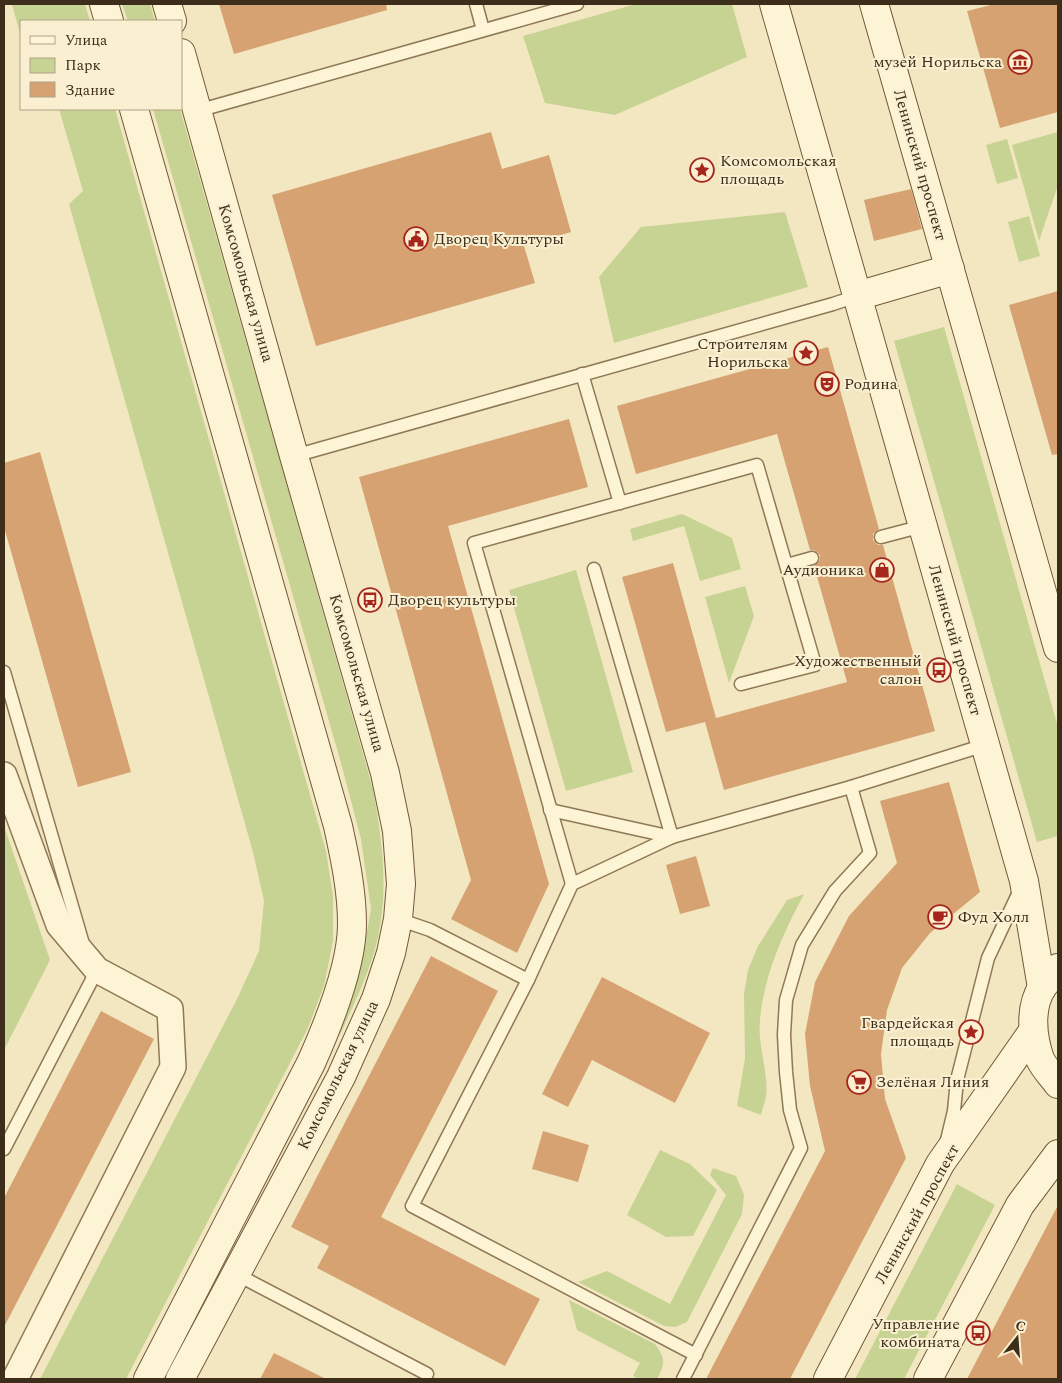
<svg xmlns="http://www.w3.org/2000/svg" width="1062" height="1383" viewBox="0 0 1062 1383" font-family="Spectral,serif">
<style>
.green{fill:#c7d393}
.building{fill:#d6a272}
.lines{fill:none;stroke-linecap:round;stroke-linejoin:round}
.lane-casing{stroke:#8f7856;stroke-width:15}
.street-casing{stroke:#8f7856;stroke-width:28}
.secondary-casing{stroke:#715939;stroke-width:30}
.lane{stroke:#fdf3d5;stroke-width:12}
.street{stroke:#fdf3d5;stroke-width:25}
.secondary{stroke:#fdf3d5;stroke-width:28}
.labels{text-anchor:middle;dominant-baseline:central;stroke-width:4;stroke-linejoin:round;paint-order:stroke}
.poi-label{font-size:16px;fill:#3d2e1c;stroke:#faf0d1;text-anchor:end}
.street-label{font-size:16px;fill:#3d2e1c;stroke:#faf0d1}
</style>
<rect width="100%" height="100%" fill="#f3e7c1"/>
<g class="green">
<path d="M12 4H85L90 21H21V37Z"/>
<path d="M122 4H150L155 21H128Z"/>
<path d="M636 4H732L747 57 615 115 545 103 523 36Z"/>
<path d="M59 109H115L326 851 333 896V941L324 986 308 1028 126 1379H40L238 997 259 951 264 901 253 852 69 204 83 191Z"/>
<path d="M153 109H180L373 789C381 834 388 881 380 926 375 962 354 1004 339 1037L362 959 371 909 361 839 341 763Z"/>
<path d="M1058 132V185L1039 241 1012 145Z"/>
<path d="M1007 139 1018 178 997 184 986 145Z"/>
<path d="M785 212 808 287 614 343 599 277 641 227Z"/>
<path d="M1029 216 1040 256 1019 262 1008 222Z"/>
<path d="M944 327 1058 727V836L1037 842 894 341Z"/>
<path d="M682 514 732 538 741 569 700 581 684 526 633 541 630 529Z"/>
<path d="M576 570 633 772 566 791 509 590Z"/>
<path d="M745 586 754 616 729 683 705 597Z"/>
<path d="M4 826 50 960 4 1050Z"/>
<path d="M804 894C783 934 764 974 760 1020 757 1045 769 1072 766 1096 765 1103 762 1109 761 1115L737 1106 745 1058 744 994 748 970 758 946 787 900Z"/>
<path d="M660 1150 690 1164 717 1190 693 1236 666 1237 627 1215Z"/>
<path d="M713 1168 736 1176 744 1195 742 1214 687 1322 676 1327 664 1326 578 1282 607 1271 670 1304 726 1195 710 1175Z"/>
<path d="M957 1184 995 1205 904 1379H855Z"/>
<path d="M569 1300 655 1344C665 1358 666 1363 657 1379H639L633 1376 640 1363 577 1330Z"/>
</g>
<g class="building">
<path d="M219 4H386L387 10 234 54Z"/>
<path d="M995 4H1058V112L1000 128 967 11Z"/>
<path d="M491 132 502 169 549 155 571 232 524 246 535 283 316 346 272 195Z"/>
<path d="M911 189 922 229 874 241 864 200Z"/>
<path d="M1058 291V454L1052 455 1009 305Z"/>
<path d="M828 347 879 529 873 534V540L878 545H883L935 731 724 790 705 722 666 732 622 577 673 563 716 718 847 682 814 566 820 560V555L814 550H810L777 434 636 474 617 406Z"/>
<path d="M569 419 588 487 448 526 549 884 517 953 451 919 471 880 359 477Z"/>
<path d="M40 452 131 772 78 787 4 527V463Z"/>
<path d="M949 782 980 892 930 933 902 968 887 1010 881 1054 885 1099 906 1158 790 1379H706L825 1151 810 1086 805 1034 815 982 849 916 897 863 880 801Z"/>
<path d="M696 856 710 906 680 914 666 865Z"/>
<path d="M431 956 498 991 381 1217 540 1299 505 1366 317 1268 329 1246 291 1227Z"/>
<path d="M602 977 710 1033 675 1103 592 1060 568 1107 542 1094Z"/>
<path d="M101 1011 154 1039 4 1327V1198Z"/>
<path d="M543 1131 589 1145 578 1182 532 1169Z"/>
<path d="M1058 1205V1379H967Z"/>
<path d="M274 1353 326 1379H260Z"/>
</g>
<g class="lines">
<g class="lane-casing">
<g id="lane">
<path d="M476 4 483 30"/>
<path d="M197 111 577 4"/>
<path d="M582 374 620 503"/>
<path d="M294 456 833 304 857 296"/>
<path d="M881 537 923 526"/>
<path d="M787 565 812 558"/>
<path d="M594 569 672 837"/>
<path d="M4 672 83 944"/>
<path d="M550 810 672 837"/>
<path d="M572 884 474 543 757 465 815 665 741 684"/>
<path d="M398 919 430 930 528 980"/>
<path d="M947 1140 954 1111 957 1080 988 958 1020 890"/>
<path d="M4 1149 97 970"/>
<path d="M236 1274 427 1374"/>
<path d="M696 1355 412 1206 528 980 572 884 672 837 851 787 985 745"/>
<path d="M683 1379 801 1148 790 1110 786 1072 784 1035 786 1000 802 945 835 891 870 853 851 787"/>
</g>
</g>
<g class="street-casing">
<path id="street" d="M4 775 59 925 97 970 170 1009 173 1067 15 1379"/>
</g>
<g class="secondary-casing">
<g id="secondary">
<path d="M104 4 109 21"/>
<path d="M167 4 172 21"/>
<path d="M774 4 1024 881 1042 988"/>
<path d="M874 4 1058 648"/>
<path d="M134 109 338 826C345 858 352 891 352 924 352 966 328 1025 311 1063L148 1379"/>
<path d="M857 296 950 269"/>
<path d="M1058 968C1053 974 1048 980 1043 986 1029 1007 1032 1036 1040 1059 1044 1068 1053 1077 1058 1084"/>
<path d="M180 1379 341 1077 376 999 391 953 398 919 401 884 397 831 385 773 294 456 181 53"/>
<path d="M828 1379 940 1164 1033 1031"/>
<path d="M928 1379 1020 1205 1058 1154"/>
</g>
</g>
<use href="#lane" class="lane"/>
<use href="#street" class="street"/>
<use href="#secondary" class="secondary"/>
</g>
<defs>
<g id="museum-ring" transform="scale(1.25)"><circle r="9.5" fill="#faf0d1" stroke="#a6261e" stroke-width="1.5"/><path d="M0-6L6-3V-2H-6V-3ZM-5-1h2V3h-2ZM-1-1h2V3h-2ZM3-1h2V3H3ZM-6 4H6V6H-6Z" fill="#a6261e"/></g>
<g id="sight-ring" transform="scale(1.25)"><circle r="9.5" fill="#faf0d1" stroke="#a6261e" stroke-width="1.5"/><path d="M0-6L1.8-2.2L6-1.7L2.9 1.2L3.7 5.4L0 3.3L-3.7 5.4L-2.9 1.2L-6-1.7L-1.8-2.2Z" fill="#a6261e"/></g>
<g id="civic-ring" transform="scale(1.25)"><circle r="9.5" fill="#faf0d1" stroke="#a6261e" stroke-width="1.5"/><path d="M-.6-6.5H3V-4.5H.6V-3L4-1V1h2V6H-6V1h2V-1L-.6-3ZM-1.2 2.5V6h2.4V2.5Z" fill="#a6261e"/></g>
<g id="theatre-ring" transform="scale(1.25)"><circle r="9.5" fill="#faf0d1" stroke="#a6261e" stroke-width="1.5"/><path d="M-5-5.5Q0-4 5-5.5V0Q5 5 0 6Q-5 5-5 0ZM-3.3-2.5H-1v1.5H-3.3ZM1-2.5H3.3v1.5H1ZM-2.8 1Q0 5.5 2.8 1Z" fill="#a6261e"/></g>
<g id="shop-ring" transform="scale(1.25)"><circle r="9.5" fill="#faf0d1" stroke="#a6261e" stroke-width="1.5"/><path d="M-5-2.5h2.3a2.7 3.5 0 0 1 5.4 0H5L5.5 6h-11ZM-1.5-2.5h3a1.5 2.3 0 0 0-3 0Z" fill="#a6261e"/></g>
<g id="bus-ring" transform="scale(1.25)"><circle r="9.5" fill="#faf0d1" stroke="#a6261e" stroke-width="1.5"/><path d="M-5-6H5V4H4V6H2V4H-2V6H-4V4H-5ZM-3.5-4V0h7V-4ZM-3.5 1.2v1.5H-2V1.2ZM2 1.2v1.5H3.5V1.2Z" fill="#a6261e"/></g>
<g id="cafe-ring" transform="scale(1.25)"><circle r="9.5" fill="#faf0d1" stroke="#a6261e" stroke-width="1.5"/><path d="M-5.5-4.5H6V0H3Q3 3.5 0 3.5H-2.5Q-5.5 3.5-5.5 0ZM3-3.2v2h1.7v-2ZM-6 4.5H4V6H-6Z" fill="#a6261e"/></g>
<g id="supermarket-ring" transform="scale(1.25)"><circle r="9.5" fill="#faf0d1" stroke="#a6261e" stroke-width="1.5"/><path d="M-6-5.5h2.5l.6 2H6L4.5 2H-2.5L-4.4-4H-6ZM-1.5 3.2a1.3 1.3 0 1 0 .1 0ZM3 3.2a1.3 1.3 0 1 0 .1 0Z" fill="#a6261e"/></g>
</defs>
<g fill-rule="evenodd">
<use href="#museum-ring" x="1020" y="62"/>
<use href="#sight-ring" x="702" y="170"/>
<use href="#civic-ring" x="416" y="239"/>
<use href="#sight-ring" x="806" y="353"/>
<use href="#theatre-ring" x="827" y="384"/>
<use href="#shop-ring" x="882" y="570"/>
<use href="#bus-ring" x="370" y="600"/>
<use href="#bus-ring" x="939" y="670"/>
<use href="#cafe-ring" x="940" y="917"/>
<use href="#sight-ring" x="971" y="1032"/>
<use href="#supermarket-ring" x="859" y="1082"/>
<use href="#bus-ring" x="978" y="1333"/>
</g>
<g class="labels">
<g class="poi-label">
<text x="1002" y="62">музей Норильска</text>
<text x="720" y="161" text-anchor="start">Комсомольская<tspan x="720" dy="18">площадь</tspan></text>
<text x="434" y="239" text-anchor="start">Дворец Культуры</text>
<text x="788" y="344">Строителям<tspan x="788" dy="18">Норильска</tspan></text>
<text x="844" y="384" text-anchor="start">Родина</text>
<text x="864" y="570">Аудионика</text>
<text x="388" y="600" text-anchor="start">Дворец культуры</text>
<text x="922" y="661">Художественный<tspan x="922" dy="18">салон</tspan></text>
<text x="958" y="917" text-anchor="start">Фуд Холл</text>
<text x="954" y="1023">Гвардейская<tspan x="954" dy="18">площадь</tspan></text>
<text x="876" y="1082" text-anchor="start">Зелёная Линия</text>
<text x="960" y="1324">Управление<tspan x="960" dy="18">комбината</tspan></text>
</g>
<g class="street-label">
<text transform="translate(920 165) rotate(74)">Ленинский проспект</text>
<text transform="translate(246 283) rotate(74)">Комсомольская улица</text>
<text transform="translate(955 640) rotate(74)">Ленинский проспект</text>
<text transform="translate(357 673) rotate(74)">Комсомольская улица</text>
<text transform="translate(338 1075) rotate(-64)">Комсомольская улица</text>
<text transform="translate(917 1214) rotate(-61)">Ленинский проспект</text>
</g>
</g>
<rect width="1062" height="1383" fill="none" stroke="#3d2e1c" stroke-width="10"/>
<rect x="20" y="20" width="162" height="90" fill="#faf0d1" stroke="#aea289"/>
<rect x="30" y="36" width="25" height="8" fill="#fdf3d5" stroke="#aea289"/>
<text x="65" y="45" font-size="15" fill="#3d2e1c">Улица</text>
<rect x="30" y="58" width="25" height="15" fill="#c7d393" stroke="#aea289"/>
<text x="65" y="70" font-size="15" fill="#3d2e1c">Парк</text>
<rect x="30" y="82" width="25" height="15" fill="#d6a272" stroke="#aea289"/>
<text x="65" y="95" font-size="15" fill="#3d2e1c">Здание</text>
<g transform="translate(1017 1338) rotate(17)" stroke="#faf0d1" stroke-width="4" paint-order="stroke">
<path d="M0-4L9 19L0 12L-9 19Z" fill="#3d2e1c"/>
<text y="-8" font-size="14" font-weight="bold" text-anchor="middle" fill="#3d2e1c">С</text>
</g>
</svg>
